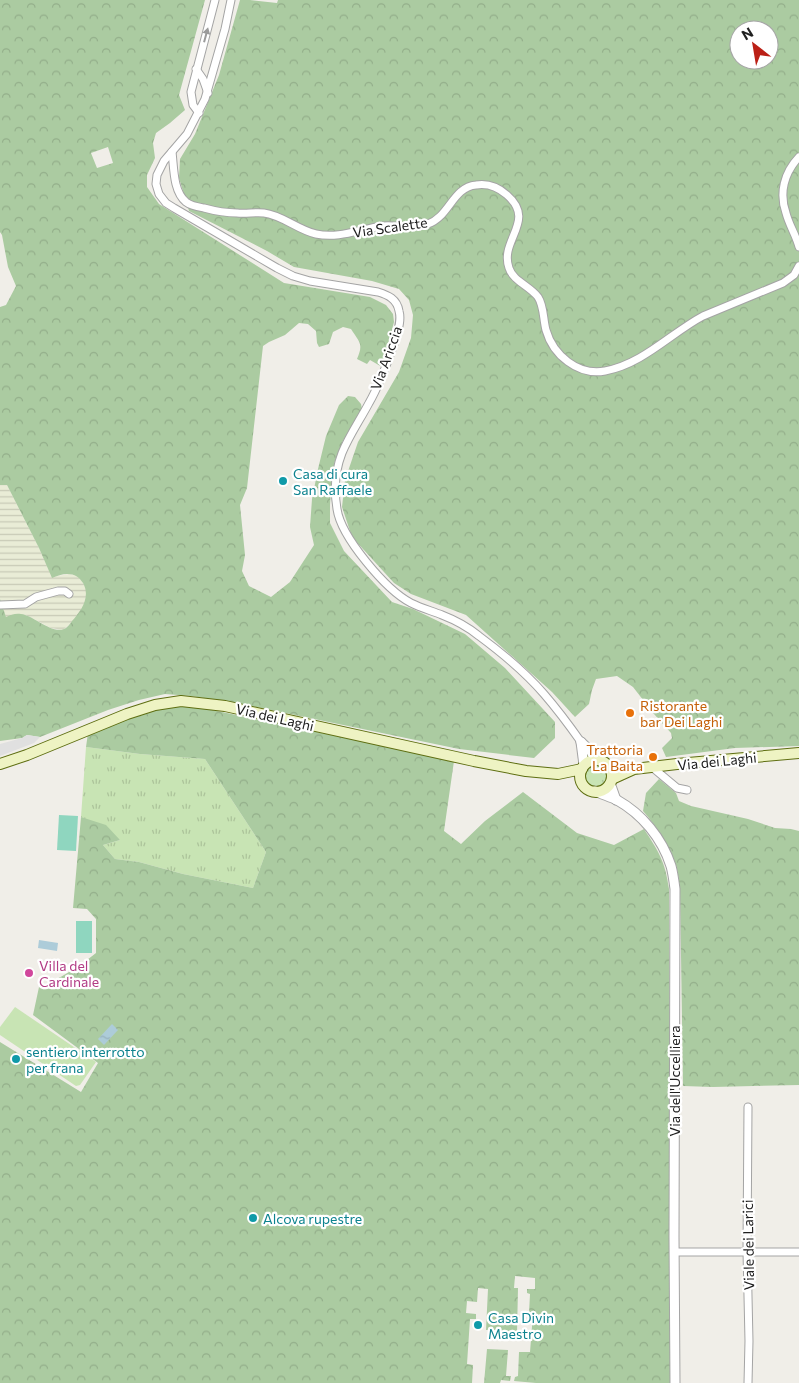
<svg xmlns="http://www.w3.org/2000/svg" width="799" height="1383" viewBox="0 0 799 1383" font-family="Commissioner,sans-serif">
<style>
.farmland{fill:url(#farmland-rules)}
.grass{fill:url(#grass-tufts)}
.forest{fill:url(#forest-crowns);fill-rule:evenodd}
.garden{fill:#c8e4b4}
.pitch{fill:#8fd6bf}
.parking{fill:#e0e0e0}
.water{fill:url(#water-ripples)}
.lines{fill:none;stroke-linecap:round;stroke-linejoin:round}
.minor-casing{stroke:#a4a4a4;stroke-width:9}
.tertiary-casing{stroke:#a4a4a4;stroke-width:11}
.secondary-casing{stroke:#5e6e11;stroke-width:12}
.minor{stroke:#fff;stroke-width:7}
.tertiary{stroke:#fff;stroke-width:9}
.secondary{stroke:#eef3c3;stroke-width:10}
.oneway{fill:#9b9b9b}
.culture-dot{fill:#0f9aa8;stroke:#fff;stroke-width:2}
.food-dot{fill:#e8710a;stroke:#fff;stroke-width:2}
.hotel-dot{fill:#d1479c;stroke:#fff;stroke-width:2}
.labels{text-anchor:middle;dominant-baseline:central;stroke-width:4.5;stroke-linejoin:round;paint-order:stroke}
.street-label{font-size:14px;fill:#202020;stroke:#fff}
.culture-label{font-size:14px;fill:#0d838f;stroke:#fff;text-anchor:start}
.food-label{font-size:14px;fill:#c56008;stroke:#fff;text-anchor:start}
.hotel-label{font-size:14px;fill:#b23c85;stroke:#fff;text-anchor:start}
</style>
<defs>
<pattern id="farmland-rules" width="6" height="5" patternUnits="userSpaceOnUse" patternTransform="scale(1.25)"><rect width="6" height="5" fill="#e9ecd6"/><path d="M0 2.5h6" fill="none" stroke="#c8cab7"/></pattern>
<pattern id="grass-tufts" width="24" height="20" patternUnits="userSpaceOnUse" patternTransform="scale(1.25)"><rect width="24" height="20" fill="#c8e4b4"/><path d="M3 7l-1-3M5 7V3M7 7l1-3M15 17l-1-3M17 17v-4M19 17l1-3" fill="none" stroke="#acc39a"/></pattern>
<pattern id="forest-crowns" width="20" height="18" patternUnits="userSpaceOnUse" patternTransform="scale(1.25)"><rect width="20" height="18" fill="#abcba1"/><path d="M2 6a3 3 0 1 1 6 0M12 15a3 3 0 1 1 6 0" fill="none" stroke="#93ae8a"/></pattern>
<pattern id="water-ripples" width="26" height="14" patternUnits="userSpaceOnUse" patternTransform="scale(1.25)"><rect width="26" height="14" fill="#adccd9"/><path d="M2 4q2-2 4 0t4 0M15 11q2-2 4 0t4 0" fill="none" stroke="#95afba"/></pattern>
</defs>
<rect width="100%" height="100%" fill="#f0eee8"/>
<path class="farmland" d="M0 485H7L39 548 52 577 69 574 78 576 85 586 87 593 85 603 76 618 63 630 51 628 26 615 18 614 6 618 0 599Z"/>
<g class="grass">
<path d="M86 747 140 754 205 759 266 852 253 888 183 874 139 862 115 859 103 845 120 840 81 817Z"/>
<circle cx="596" cy="776" r="13"/>
</g>
<g class="forest">
<path d="M0 0H205L179 95 185 110 170 123 156 133 153 143 155 158 147 175V187L159 204 284 283 370 297 386 305 393 314 394 322 382 367 370 360 367 364 357 359C364 343 359 342 351 329L343 327 333 332 329 344 319 347 317 343 316 331 308 324 299 323 285 335 269 342 263 346 247 488 240 505 245 555 242 571 249 586 271 597 290 582 314 545 310 527 312 499 318 469 326 436 339 405 348 396 355 397 361 404 362 409 343 441 335 461 332 476 330 505V523L344 551 392 602 413 609 465 634 505 668 555 722V738L534 758 459 749 237 703 191 696 165 694 139 700 108 710 40 737 27 735 22 738 0 741V599L6 617C11 615 15 613 21 614 33 615 51 634 64 629 67 628 70 624 72 621 81 611 91 597 83 583 79 577 75 574 67 574 62 574 57 576 52 578L39 548 7 485H0V307L6 305 16 286 8 267 2 235 0 232ZM108 147 113 163 97 168 91 153Z"/>
<path d="M240 0H250L277 3 278 0H799V746L735 748 666 757 662 748 672 738 671 733 654 714 633 687 617 676 596 679 592 690 589 704 575 717 552 692 466 615 411 594 394 583 352 537 342 507 345 480 358 442 399 372 411 338 413 315 409 300 399 289 372 281 294 267 267 251 189 211 179 178 180 159 195 134 219 75ZM739 30H769V60H739Z"/>
<path d="M183 705 208 709 454 761 444 831 461 844 485 821 523 792 577 833 614 845 644 829C659 852 665 861 669 889L671 1383H536L514 1381 515 1377 518 1376 519 1352H530L533 1314 529 1313 530 1294 527 1293V1289H535V1278L515 1276 514 1288H518L517 1333 497 1332V1330H486L488 1289 478 1288 477 1302 467 1301 466 1313 476 1314V1319H470L467 1364 473 1365 472 1383H0V1042L81 1092 98 1063 33 1015 39 987C60 979 78 967 96 953V919L87 909 73 908 81 817 106 825 120 840 103 845 115 859 139 862 183 874 253 888 266 852 205 759 140 754 86 747 88 733 161 707Z"/>
<path d="M659 779 676 793 679 801 691 806 748 819 775 828 791 829 799 831V1085L713 1087 683 1086 680 889C679 881 678 873 676 865 669 845 657 827 643 811L646 793Z"/>
<path d="M487 1349 508 1350 506 1376H511L510 1381 501 1380 500 1383H484Z"/>
</g>
<path class="garden" d="M15 1007 96 1062 80 1085 76 1086 0 1035V1027Z"/>
<g class="pitch">
<path d="M59 815 78 816 76 851 57 850Z"/>
<rect x="76" y="921" width="16" height="32"/>
</g>
<path class="parking" d="M27 735 40 737 34 743 0 756V744L22 738Z"/>
<g class="water">
<path d="M39 940 58 943 57 951 38 948Z"/>
<path d="M112 1024 118 1030 104 1045 98 1039Z"/>
</g>
<g class="lines">
<g class="minor-casing">
<g id="minor">
<path d="M231 0 225 29 205 99 187 134 164 161 157 175 156 184 159 194 166 203 174 208 277 268 293 276 310 281 378 292C388 295 397 299 399 311 402 321 397 333 394 344 387 364 380 384 369 403 360 420 349 436 342 453 335 471 334 491 337 509 341 537 386 590 411 603 421 608 432 611 442 615 455 620 468 627 479 636 502 653 525 672 544 694 557 709 569 725 581 742"/>
<path d="M196 69 203 79 208 93"/>
<path d="M199 113 193 105 191 92 215 0"/>
<path d="M172 152C174 168 173 191 186 202 191 206 198 207 204 208 215 211 226 213 237 213 246 214 255 212 264 213 282 215 298 230 316 234 339 239 360 229 383 226 398 225 413 229 428 224 449 217 453 187 476 185 488 183 498 187 507 195 537 221 499 240 509 268 513 281 530 286 538 297 544 306 543 319 546 330 553 355 578 376 605 371 643 364 671 333 703 316L783 283 794 275 799 266"/>
<path d="M799 157C784 173 779 193 786 213 789 225 796 235 799 247"/>
<path d="M0 605 25 604 36 597 58 591H65L69 594"/>
<path d="M652 767 677 788 687 790"/>
<path d="M748 1107 747 1251 749 1341 748 1383"/>
<path d="M674 1252H799"/>
</g>
</g>
<g class="tertiary-casing">
<g id="tertiary">
<path d="M581 742 600 760"/>
<path d="M581 742 584 765"/>
<path d="M610 783 616 800"/>
<path d="M595 791C602 794 610 797 617 800 642 814 662 838 671 866 673 873 674 881 675 889L674 1237 675 1383"/>
</g>
</g>
<g class="secondary-casing">
<g id="secondary">
<circle cx="596" cy="776" r="16"/>
<path d="M0 764 27 755 127 714 155 705 181 701 225 706 474 761 526 771 558 774 582 769"/>
<path d="M612 779 634 769 677 764 799 753"/>
</g>
</g>
<use href="#minor" class="minor"/>
<use href="#tertiary" class="tertiary"/>
<use href="#secondary" class="secondary"/>
</g>
<defs><path id="oneway-solid" d="M-6-.8H1V-3.2L6.5 0L1 3.2V.8H-6Z" transform="scale(1.25)"/></defs>
<use class="oneway" href="#oneway-solid" transform="translate(206 35) rotate(-75)"/>
<g class="culture-dot">
<circle cx="283" cy="481" r="5"/>
<circle cx="16" cy="1059" r="5"/>
<circle cx="253" cy="1218" r="5"/>
<circle cx="478" cy="1325" r="5"/>
</g>
<g class="food-dot">
<circle cx="630" cy="713" r="5"/>
<circle cx="653" cy="757" r="5"/>
</g>
<circle class="hotel-dot" cx="29" cy="973" r="5"/>
<g class="labels">
<g class="street-label">
<text transform="translate(390 227) rotate(-8)">Via Scalette</text>
<text transform="translate(386 358) rotate(-70)">Via Ariccia</text>
<text transform="translate(275 717) rotate(13)">Via dei Laghi</text>
<text transform="translate(717 761) rotate(-6)">Via dei Laghi</text>
<text transform="translate(674 1081) rotate(-90)">Via dell'Uccelliera</text>
<text transform="translate(748 1245) rotate(-91)">Viale dei Larici</text>
</g>
<g class="culture-label">
<text x="293" y="473">Casa di cura<tspan x="293" dy="16">San Raffaele</tspan></text>
<text x="26" y="1051">sentiero interrotto<tspan x="26" dy="16">per frana</tspan></text>
<text x="263" y="1218">Alcova rupestre</text>
<text x="488" y="1317">Casa Divin<tspan x="488" dy="16">Maestro</tspan></text>
</g>
<g class="food-label">
<text x="640" y="705">Ristorante<tspan x="640" dy="16">bar Dei Laghi</tspan></text>
<text x="643" y="749" text-anchor="end">Trattoria<tspan x="643" dy="16">La Baita</tspan></text>
</g>
<g class="hotel-label">
<text x="39" y="965">Villa del<tspan x="39" dy="16">Cardinale</tspan></text>
</g>
</g>
<g transform="translate(754 45) rotate(329)"><circle r="24" fill="#ffffff" stroke="#a6a6a6"/>
<path d="M0-4L9 19L0 12L-9 19Z" fill="#bb2016"/>
<text y="-8" font-size="14" font-weight="bold" text-anchor="middle" fill="#202020">N</text>
</g>
</svg>
